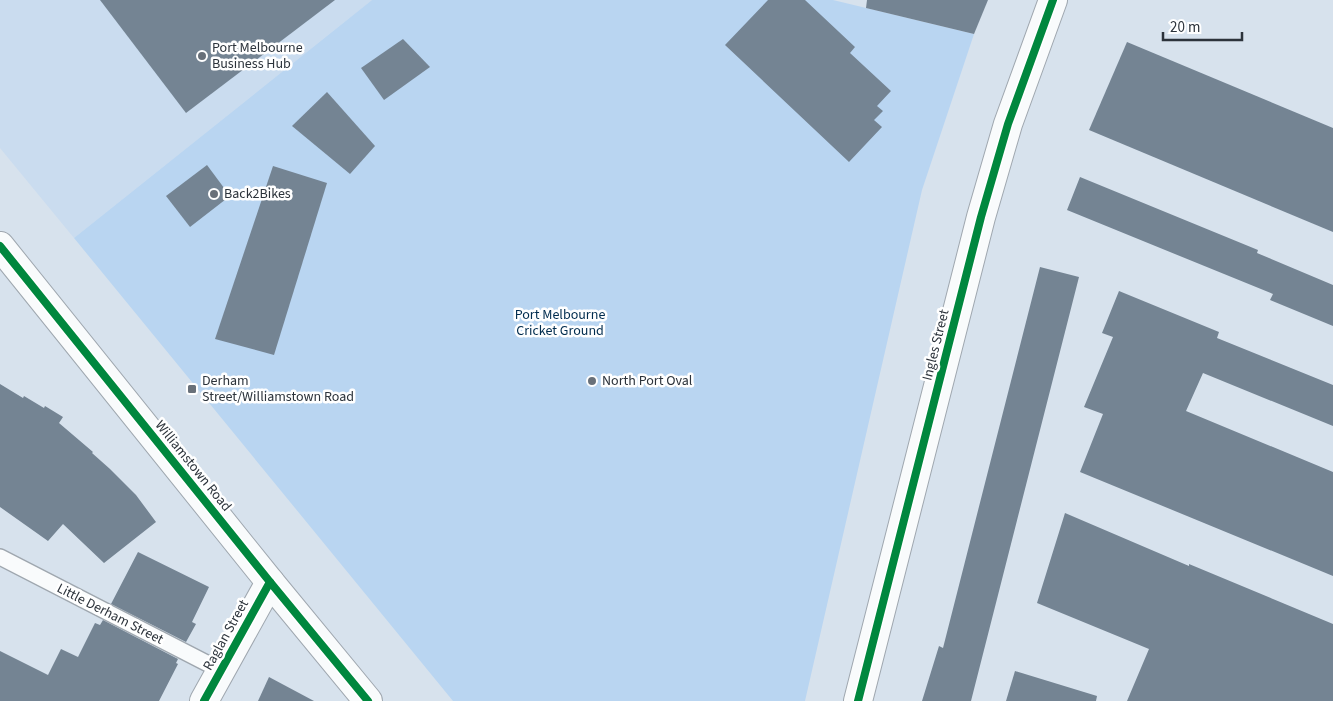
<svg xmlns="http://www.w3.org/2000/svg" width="1333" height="701" viewBox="0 0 1333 701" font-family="'Source Sans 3',sans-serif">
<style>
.built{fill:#cadcef}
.green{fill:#b9d5f1}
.building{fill:#748493}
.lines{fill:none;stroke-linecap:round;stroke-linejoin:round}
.service-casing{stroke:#9fa7af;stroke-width:18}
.minor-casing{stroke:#9fa7af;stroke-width:30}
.tertiary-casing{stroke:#9fa7af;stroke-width:30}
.primary-casing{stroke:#9fa7af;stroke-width:30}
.service{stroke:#f9fbfc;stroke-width:15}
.minor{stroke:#f9fbfc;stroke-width:28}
.tertiary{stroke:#f9fbfc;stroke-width:28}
.primary{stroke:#f9fbfc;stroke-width:28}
.cycleway-casing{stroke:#fff;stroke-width:11}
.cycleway{stroke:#00873e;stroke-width:8}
.poi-dot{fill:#687079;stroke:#fff;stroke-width:2}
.labels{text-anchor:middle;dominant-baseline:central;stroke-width:5;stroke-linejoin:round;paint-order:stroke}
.poi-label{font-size:14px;fill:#2c333b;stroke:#fff;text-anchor:start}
.park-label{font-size:14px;fill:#012c4e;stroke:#fff}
.street-label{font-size:14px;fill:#2c333b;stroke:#fff}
</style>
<rect width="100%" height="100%" fill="#d7e2ed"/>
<path class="built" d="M0 0H372L74 238 0 148Z"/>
<path class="green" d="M372 0H833L974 34 922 190 805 701H453L74 238Z"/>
<g class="building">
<path d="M100 0H335L186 113Z"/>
<path d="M768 0H805L855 47 850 53 891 91 877 106 883 111 874 120 882 127 849 162 725 45Z"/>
<path d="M867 0H988L974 34 866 8Z"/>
<path d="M403 39 430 67 384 100 361 68Z"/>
<path d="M1127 42 1333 128V232L1089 130Z"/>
<path d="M327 92 375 146 350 174 292 126Z"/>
<path d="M207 165 230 196 190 227 166 196Z"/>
<path d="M273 166 327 183 274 355 215 339Z"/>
<path d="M1080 177 1258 250 1257 253 1333 285V326L1270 300 1273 294 1067 210Z"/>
<path d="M1040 267 1079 277 971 701H922L939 646 943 648Z"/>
<path d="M1119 291 1219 332 1217 338 1333 385V426L1203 373 1186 411 1333 472V576L1080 472 1103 414 1084 407 1113 337 1102 333Z"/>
<path d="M0 384 23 398 24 396 44 408 45 406 63 417 59 423 93 452 92 453 110 469 136 495 156 522 104 563 63 524 48 541 0 507Z"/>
<path d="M1065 513 1189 566V564L1333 624V701H1127L1149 649 1037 603Z"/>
<path d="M138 552 209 587 192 622 196 624 186 642 111 604Z"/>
<path d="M103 620 178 659 176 663 178 664 159 701H0V651L48 675 61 649 78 657 95 623 100 625Z"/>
<path d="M1015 671 1097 696 1096 701H1006Z"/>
<path d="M269 677 314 701H258Z"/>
</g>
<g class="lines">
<g class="service-casing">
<path id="service" d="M0 557 220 670"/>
</g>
<g class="minor-casing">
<path id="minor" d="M204 701 270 582"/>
</g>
<g class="tertiary-casing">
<path id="tertiary" d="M858 701 981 217 1008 124 1053 0"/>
</g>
<g class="primary-casing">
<path id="primary" d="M0 246 270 582 368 701"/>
</g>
<use href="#service" class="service"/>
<use href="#minor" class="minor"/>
<use href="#tertiary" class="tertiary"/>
<use href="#primary" class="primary"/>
<g class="cycleway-casing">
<g id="cycleway">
<path d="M0 246 270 582 368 701"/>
<path d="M204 701 270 582"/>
<path d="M858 701 981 217 1008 124 1053 0"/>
</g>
</g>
<use href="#cycleway" class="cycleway"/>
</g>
<g class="poi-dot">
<circle cx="202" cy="56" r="5"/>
<circle cx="214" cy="194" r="5"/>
<circle cx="592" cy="381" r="5"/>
<rect x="187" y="384" width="10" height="10" rx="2.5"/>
</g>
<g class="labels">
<g class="poi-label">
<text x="212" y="48">Port Melbourne<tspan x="212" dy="16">Business Hub</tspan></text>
<text x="224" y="194">Back2Bikes</text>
<text x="202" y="381">Derham<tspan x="202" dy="16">Street/Williamstown Road</tspan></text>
<text x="602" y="381">North Port Oval</text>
</g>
<g class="park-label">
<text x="560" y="315">Port Melbourne<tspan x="560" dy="16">Cricket Ground</tspan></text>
</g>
<g class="street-label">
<text transform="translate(936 345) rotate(-76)">Ingles Street</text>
<text transform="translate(193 466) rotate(51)">Williamstown Road</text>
<text transform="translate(110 614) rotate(27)">Little Derham Street</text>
<text transform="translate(226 635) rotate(-61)">Raglan Street</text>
</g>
</g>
<path d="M1163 32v8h79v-8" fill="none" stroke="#2c333b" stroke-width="2.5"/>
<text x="1170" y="32" font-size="15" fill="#2c333b" stroke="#ffffff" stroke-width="4" paint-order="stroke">20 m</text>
</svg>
